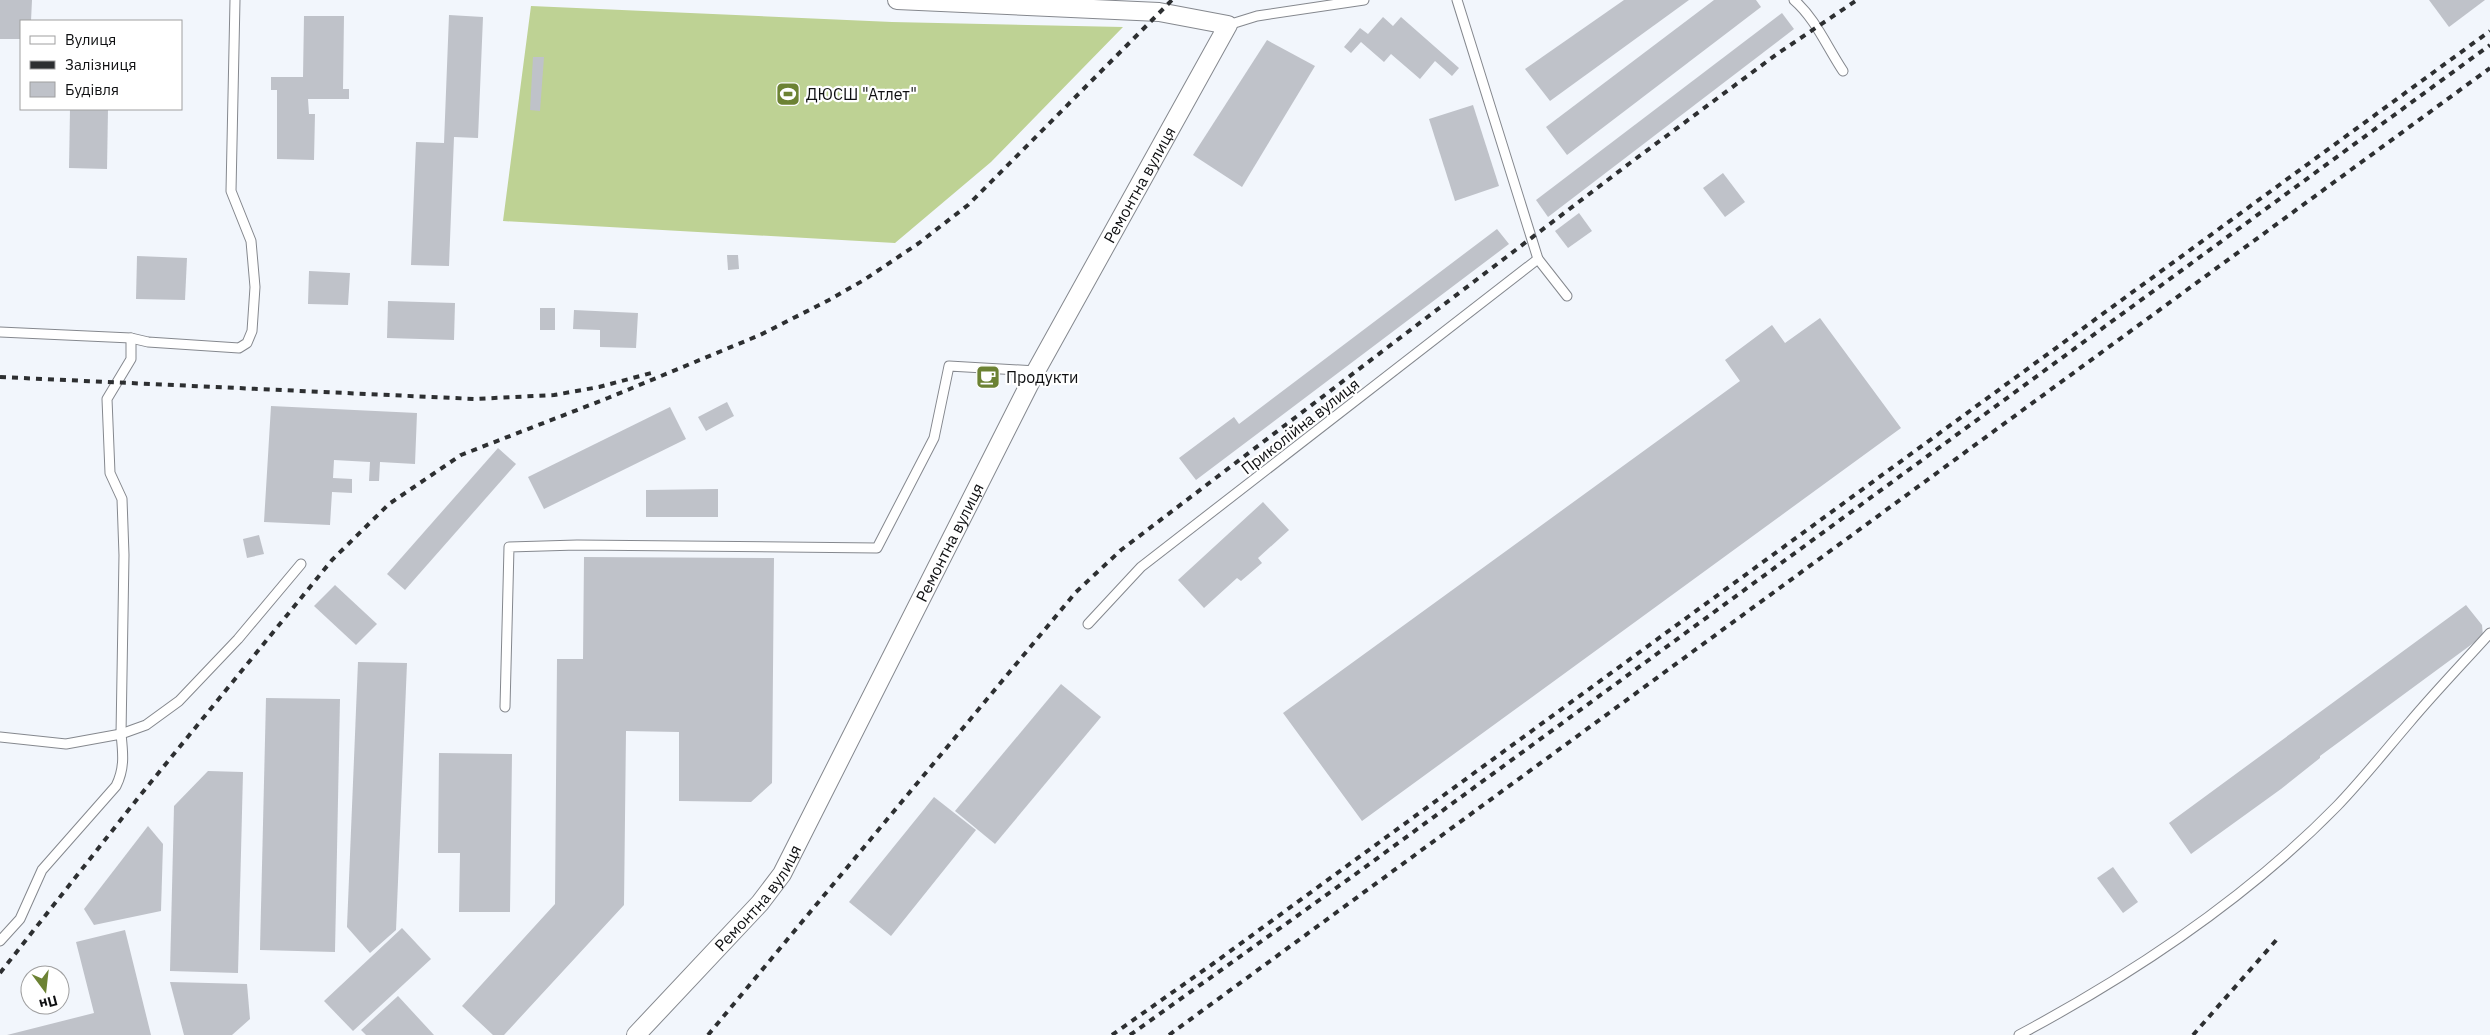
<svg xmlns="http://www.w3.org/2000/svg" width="2490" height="1035" viewBox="0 0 2490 1035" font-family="'IBM Plex Sans',sans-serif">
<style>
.pitch{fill:#bed294}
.building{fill:#bfc2c9}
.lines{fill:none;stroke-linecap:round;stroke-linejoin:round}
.service-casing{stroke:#85888e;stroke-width:11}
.minor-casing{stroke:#85888e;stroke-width:20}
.service{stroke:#fff;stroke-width:9}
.minor{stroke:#fff;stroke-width:18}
.rail{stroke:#2d2f31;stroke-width:4;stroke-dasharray:6 6;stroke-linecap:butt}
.labels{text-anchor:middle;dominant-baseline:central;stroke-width:4.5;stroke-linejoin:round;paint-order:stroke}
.poi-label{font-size:16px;fill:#0f1012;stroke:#fff;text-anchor:start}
.street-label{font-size:16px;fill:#0f1012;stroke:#fff}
</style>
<rect width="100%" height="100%" fill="#f2f6fc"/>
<path class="pitch" d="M531 6 892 22 1123 27 991 162 895 243 503 221Z"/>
<g class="building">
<path d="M0 0H32L31 21H21V39H0Z"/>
<path d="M1624 0H1689L1550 101 1525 69Z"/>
<path d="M1714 0H1756L1761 7 1567 155 1546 127Z"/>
<path d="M2429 0H2485L2449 27Z"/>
<path d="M1782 13 1794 29 1548 217 1536 200Z"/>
<path d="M449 15 483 17 478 138 454 137 449 266 411 265 416 142 444 143Z"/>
<path d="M304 16H344L343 89H349V99H308L309 114H315L314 160 277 159V90H271V77H303Z"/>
<path d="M1383 17 1393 26 1401 17 1459 68 1452 76 1435 61 1420 79 1391 54 1384 62 1361 42 1351 53 1344 47 1360 28 1368 34Z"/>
<path d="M1267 40 1315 66 1242 187 1193 155Z"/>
<path d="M533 57H544L540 111 530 110Z"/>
<path d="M1473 105 1499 186 1455 201 1429 119Z"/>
<path d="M70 109H108L107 169 69 168Z"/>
<path d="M1723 173 1745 202 1725 217 1703 188Z"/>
<path d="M1579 213 1592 231 1568 248 1555 231Z"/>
<path d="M1497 229 1509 244 1196 480 1179 458 1234 417 1239 424Z"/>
<path d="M727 255H738L739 269 728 270Z"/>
<path d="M137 256 187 258 185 300 136 299Z"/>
<path d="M309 271 350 273 348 305 308 304Z"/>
<path d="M388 301 455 303 454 340 387 338Z"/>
<rect x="540" y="308" width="15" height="22"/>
<path d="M574 310 638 313 636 348 600 347V330L573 329Z"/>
<path d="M1820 318 1901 428 1362 821 1283 713 1740 381 1725 360 1772 325 1785 343Z"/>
<path d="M727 402 734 416 706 431 698 417Z"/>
<path d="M271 406 417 413 415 464 380 462 379 481H369L370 462 334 460 333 478 352 479V493L332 492 330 525 264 522Z"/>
<path d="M670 407 686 439 544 509 528 477Z"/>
<path d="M498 448 516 464 405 590 387 574Z"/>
<path d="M718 489V517H646V490Z"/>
<path d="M1263 502 1289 530 1258 558 1262 563 1241 581 1237 578 1204 608 1178 580Z"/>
<path d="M259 535 264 554 247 558 243 539Z"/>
<path d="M584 557 774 558 772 783 751 802 679 801V732L626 731 624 905 504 1035H493L462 1006 555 904 557 659H583Z"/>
<path d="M335 585 377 624 356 645 314 606Z"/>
<path d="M2466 605 2482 625 2483 636 2320 756V758L2281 789 2191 854 2169 823Z"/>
<path d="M358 662 407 663 396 930 370 953 347 927Z"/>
<path d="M1061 684 1101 717 995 844 955 811Z"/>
<path d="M266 698 340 699 335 952 260 950Z"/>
<path d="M439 753 512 754 510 912H459L460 853H438Z"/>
<path d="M208 771 243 772 238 973 170 971 174 806Z"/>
<path d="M934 797 976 830 891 936 849 902Z"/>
<path d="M148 826 163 844 161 911 94 925 84 909Z"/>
<path d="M2113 867 2138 902 2123 913 2097 878Z"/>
<path d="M402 928 431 959 353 1031 324 1001Z"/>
<path d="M125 930 151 1035H7L94 1013 76 942Z"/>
<path d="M170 982 247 984 250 1019 232 1035H184Z"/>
<path d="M398 996 434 1035H366L361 1030Z"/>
</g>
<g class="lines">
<g class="service-casing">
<g id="service">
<path d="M1457 0 1538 259 1567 296"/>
<path d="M1794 0C1815 18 1827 47 1843 71"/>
<path d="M1228 25 1257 16 1364 0"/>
<path d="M0 332 131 338 148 342 239 348 247 343 252 331 255 287 251 241 231 191 235 0"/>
<path d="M1088 624 1141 567 1538 259"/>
<path d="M505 707 509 547 577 545 877 548 934 438 949 366 1036 371"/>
<path d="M0 737 66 744 121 734 146 725 179 701 238 639 301 564"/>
<path d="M0 941 20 919 42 870 116 786C125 768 123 753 121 734L124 555 122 499 110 473 107 399 131 359V338"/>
<path d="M2019 1035C2135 973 2245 900 2337 806 2362 780 2385 751 2409 723 2435 692 2463 663 2490 633"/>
</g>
</g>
<g class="minor-casing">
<g id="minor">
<path id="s1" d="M636 1035 760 903 782 874 1036 371 1228 25 1159 12 897 0"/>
</g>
</g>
<use href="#service" class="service"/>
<use href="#minor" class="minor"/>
<g class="rail">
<path d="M0 377 475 399 554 395 599 387 655 372"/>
<path d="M0 973 138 798 332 560 389 504 461 455 608 398 760 335 829 300 864 280 919 243 968 205 1172 0"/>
<path d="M708 1035 1076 592 1121 550 1630 163 1777 54 1857 0"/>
<path d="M1112 1035 1214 963 2490 31"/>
<path d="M1130 1035 1353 876 2490 45"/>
<path d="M1169 1035 2490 68"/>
<path d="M2193 1035 2279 937"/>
</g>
</g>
<defs>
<g id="stadium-square" transform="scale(1.25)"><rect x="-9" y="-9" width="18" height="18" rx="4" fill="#6c8233" stroke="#fff"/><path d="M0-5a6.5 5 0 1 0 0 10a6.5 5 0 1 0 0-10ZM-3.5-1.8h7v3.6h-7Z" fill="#fff"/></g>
<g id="cafe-square" transform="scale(1.25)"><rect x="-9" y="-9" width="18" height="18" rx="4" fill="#6c8233" stroke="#fff"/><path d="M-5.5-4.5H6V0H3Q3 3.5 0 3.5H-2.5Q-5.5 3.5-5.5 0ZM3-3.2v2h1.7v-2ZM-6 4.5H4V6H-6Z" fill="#fff"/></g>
</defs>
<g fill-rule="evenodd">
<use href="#stadium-square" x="788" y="94"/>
<use href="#cafe-square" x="988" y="377"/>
</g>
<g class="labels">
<g class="poi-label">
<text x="806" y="94">ДЮСШ "Атлет"</text>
<text x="1006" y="377">Продукти</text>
</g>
<g class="street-label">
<text stroke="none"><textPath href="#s1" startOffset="994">Ремонтна вулиця</textPath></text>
<text transform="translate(1300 426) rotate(-38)">Приколійна вулиця</text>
<text stroke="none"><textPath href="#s1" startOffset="589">Ремонтна вулиця</textPath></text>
<text stroke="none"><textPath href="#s1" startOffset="184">Ремонтна вулиця</textPath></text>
</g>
</g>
<rect x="20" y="20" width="162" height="90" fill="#ffffff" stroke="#9f9fa0"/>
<rect x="30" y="36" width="25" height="8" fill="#ffffff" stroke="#9f9fa0"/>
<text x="65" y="45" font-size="15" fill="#0f1012">Вулиця</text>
<rect x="30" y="61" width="25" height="8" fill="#2d2f31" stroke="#9f9fa0"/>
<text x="65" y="70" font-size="15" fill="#0f1012">Залізниця</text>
<rect x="30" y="82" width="25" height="15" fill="#bfc2c9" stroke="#9f9fa0"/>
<text x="65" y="95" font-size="15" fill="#0f1012">Будівля</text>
<g transform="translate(45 990) rotate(165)"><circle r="24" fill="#ffffff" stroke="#9f9fa0"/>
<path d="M0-4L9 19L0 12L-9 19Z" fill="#6c8233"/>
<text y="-8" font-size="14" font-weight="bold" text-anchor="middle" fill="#0f1012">Пн</text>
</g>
</svg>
